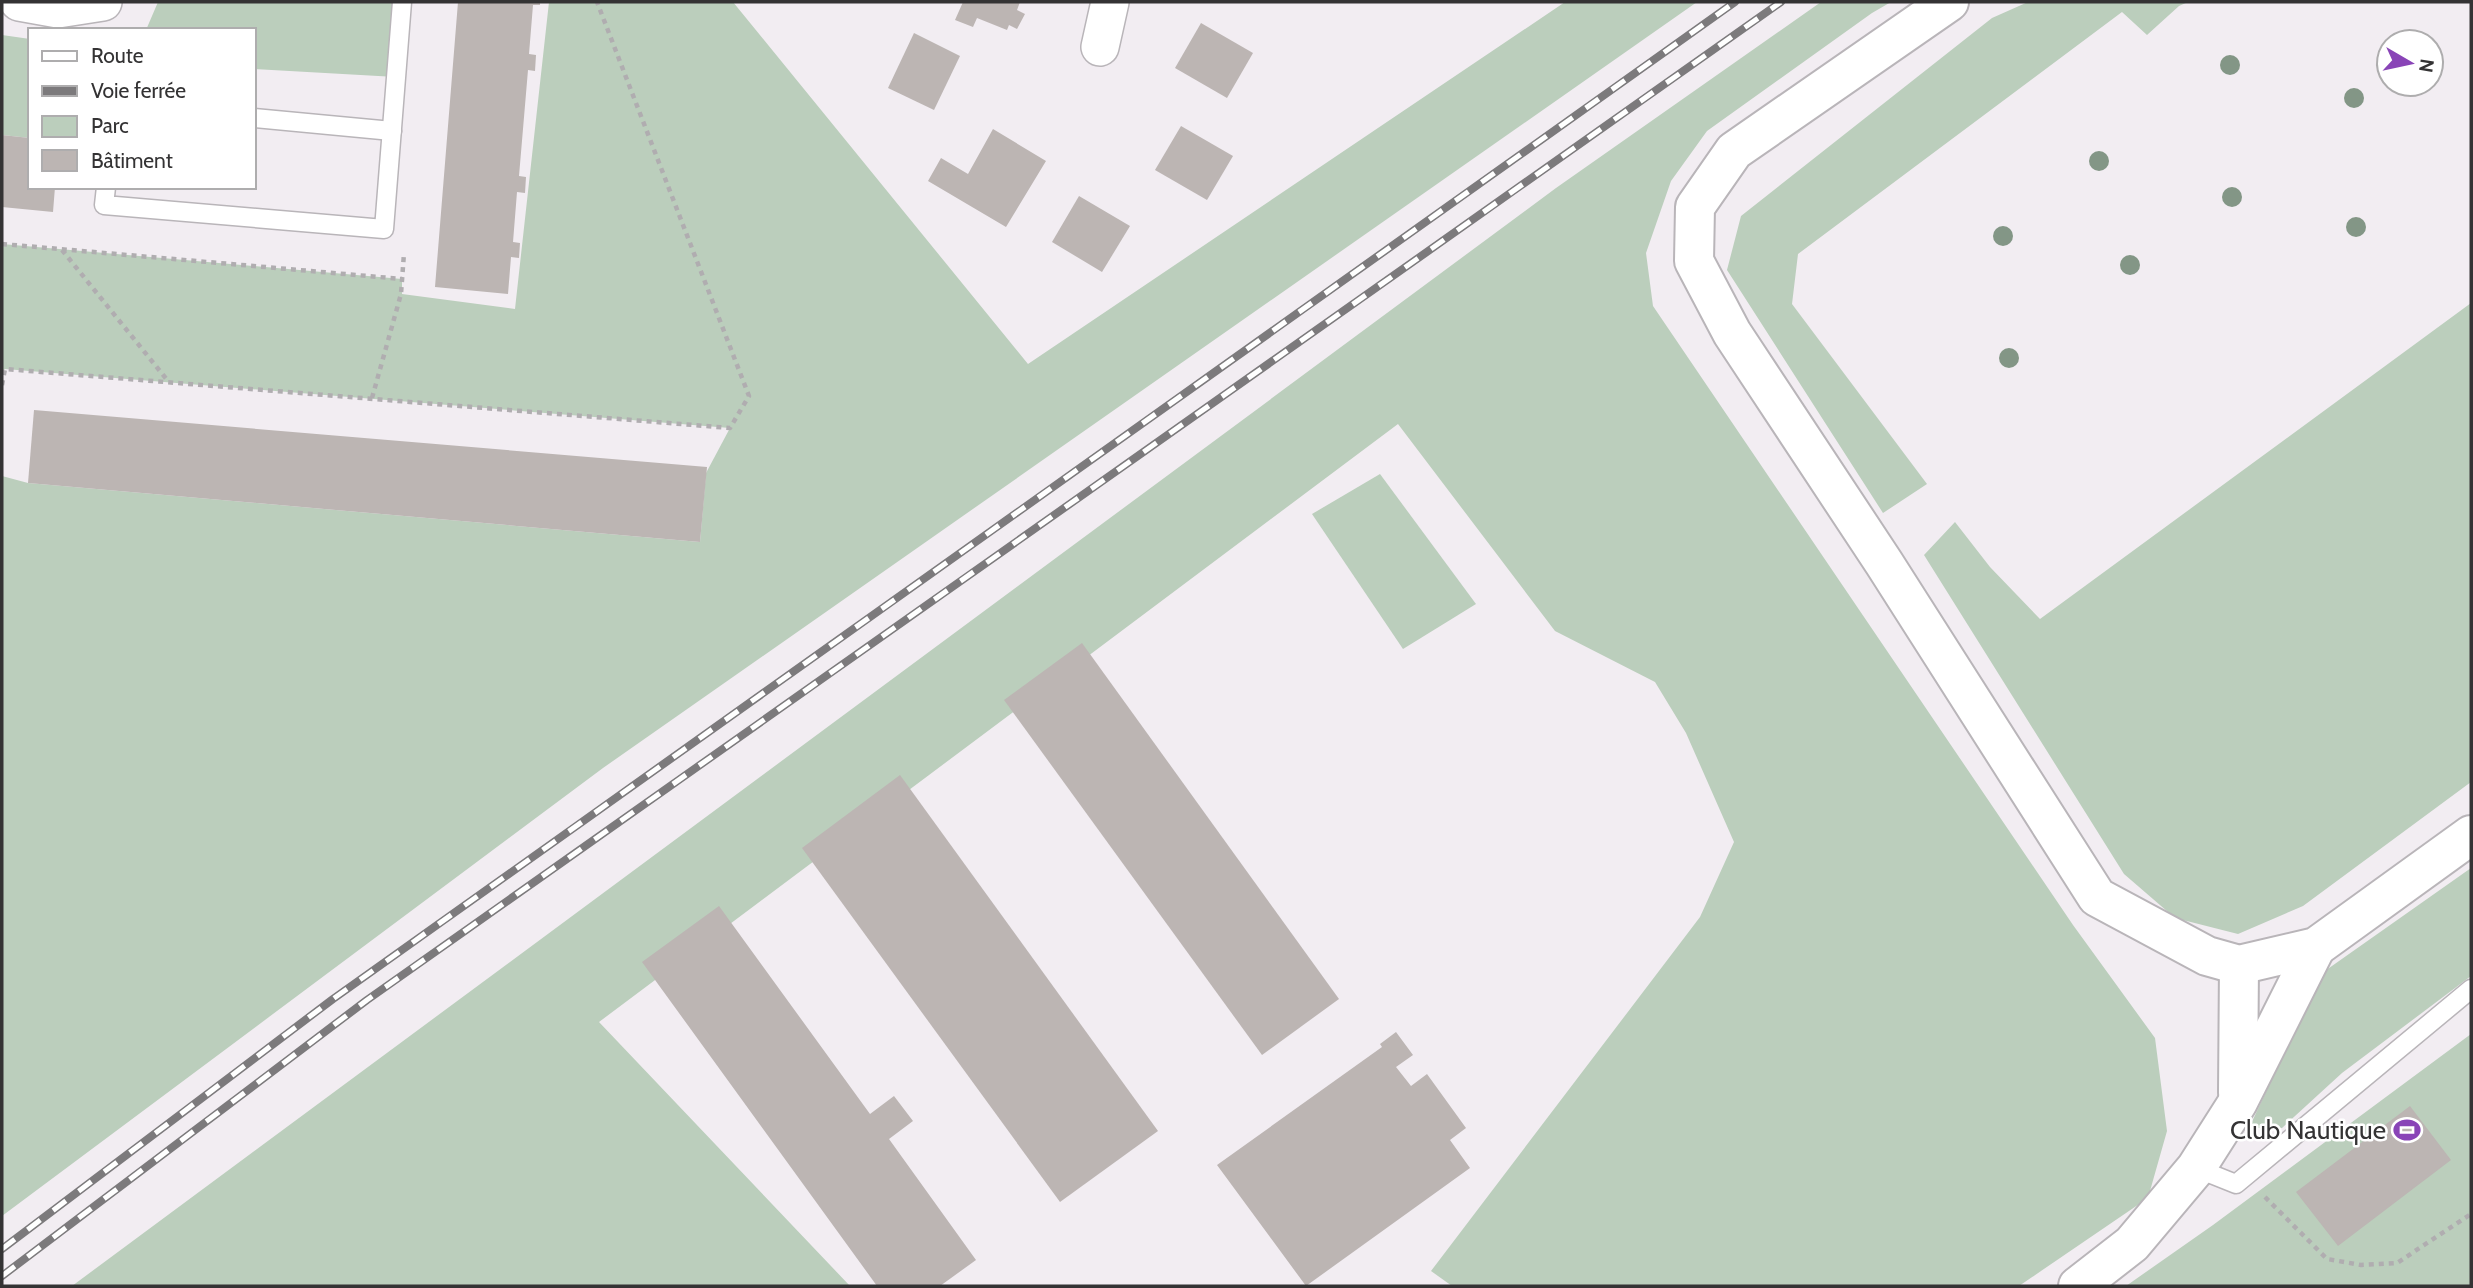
<svg xmlns="http://www.w3.org/2000/svg" width="2473" height="1288" viewBox="0 0 2473 1288" font-family="Cabin,sans-serif">
<style>
.green{fill:#bbcebc}
.building{fill:#bcb5b3}
.lines{fill:none;stroke-linecap:round;stroke-linejoin:round}
.lane-casing{stroke:#b9b5b9;stroke-width:21}
.street-casing{stroke:#b9b5b9;stroke-width:40}
.secondary-casing{stroke:#b9b5b9;stroke-width:42}
.path{stroke:#b0adb0;stroke-width:4.5;stroke-dasharray:5 5;stroke-linecap:butt}
.lane{stroke:#fff;stroke-width:18}
.street{stroke:#fff;stroke-width:37}
.secondary{stroke:#fff;stroke-width:38}
.rail-casing{stroke:#7c7a7c;stroke-width:8}
.rail{stroke:#fff;stroke-width:5;stroke-dasharray:16;stroke-linecap:butt}
.tree{fill:#839686}
.labels{text-anchor:middle;dominant-baseline:central;stroke-width:5;stroke-linejoin:round;paint-order:stroke}
.poi-label{font-size:26px;fill:#343334;stroke:#fff;text-anchor:end}
</style>
<rect width="100%" height="100%" fill="#f2edf2"/>
<g class="green">
<path d="M158 2H402L396 77 254 69V30H146Z"/>
<path d="M549 2H733L1028 364 1565 2H1697L603 768 2 1216V476L28 483 700 542 706 473 730 428 5 369 2 372V244L402 279V294L515 309Z"/>
<path d="M1821 2H1891L1872 13 1707 131 1671 181 1646 253 1653 306 2073 925 2155 1038 2167 1131 2148 1198 2019 1286H1452L1431 1271 1700 917 1734 842 1686 733 1655 682 1555 631 1398 424 599 1022 850 1286H72L1556 188Z"/>
<path d="M2028 2H2188L2179 6 2147 35 2122 12 1798 254 1792 304 1927 484 1883 513 1727 270 1741 216 1992 18Z"/>
<path d="M2 35 30 39V138L2 135Z"/>
<path d="M2471 303V782L2303 906 2238 934 2175 918 2124 874 1924 555 1955 522 1990 567 2040 619Z"/>
<path d="M1380 474 1476 604 1403 649 1312 514Z"/>
<path d="M2471 868V976L2342 1073 2282 1128H2249L2322 973Z"/>
<path d="M2471 1034V1286H2126L2213 1225Z"/>
</g>
<g class="building">
<path d="M458 2H540V5H533L529 54 536 55 535 71 528 70 519 176 526 177 525 193 517 192 513 242 520 243 519 258 511 257 508 294 435 287Z"/>
<path d="M963 2H1020L1017 10 1025 14 1017 29 1009 25 1007 30 977 18 973 27 955 20Z"/>
<path d="M1201 23 1253 53 1227 98 1175 68Z"/>
<path d="M914 33 960 56 934 110 888 88Z"/>
<path d="M1181 126 1233 156 1207 200 1155 170Z"/>
<path d="M993 129 1046 161 1006 227 928 181 941 158 968 174Z"/>
<path d="M2 135 30 138V187H55L53 212 2 207Z"/>
<path d="M1079 196 1130 226 1102 272 1052 242Z"/>
<path d="M34 410 707 467 700 542 28 483Z"/>
<path d="M1082 643 1339 999 1262 1055 1004 700Z"/>
<path d="M900 775 1158 1131 1060 1202 802 848Z"/>
<path d="M719 906 870 1114 894 1096 913 1121 889 1139 976 1260 940 1286H877L642 962Z"/>
<path d="M1396 1032 1413 1055 1396 1067 1411 1086 1427 1074 1466 1128 1450 1140 1470 1168 1306 1286 1217 1165 1382 1047 1380 1044Z"/>
<path d="M2410 1106 2451 1160 2338 1246 2296 1192Z"/>
</g>
<g class="lines">
<g class="lane-casing">
<g id="lane">
<path d="M254 118 392 131"/>
<path d="M106 187 104 205 384 229 402 2"/>
<path d="M2196 1168 2236 1184 2471 989"/>
</g>
</g>
<g class="street-casing">
<g id="street">
<path d="M19 2 58 9 103 2"/>
<path d="M1100 47 1110 2"/>
</g>
</g>
<g class="secondary-casing">
<g id="secondary">
<path d="M1949 2 1734 151 1695 207 1694 261 1732 333 1884 563 2097 897 2207 956 2239 965 2316 947 2471 835"/>
<path d="M2238 1093 2239 965"/>
<path d="M2078 1286 2132 1244 2196 1168 2238 1102 2316 947"/>
</g>
</g>
<g class="path">
<path d="M2 244 402 279"/>
<path d="M62 250 168 381"/>
<path d="M2 385 5 369 730 428 749 396 597 2"/>
<path d="M372 398 401 294 404 253"/>
<path d="M2265 1197 2327 1259 2361 1265 2397 1263 2471 1214"/>
</g>
<use href="#lane" class="lane"/>
<use href="#street" class="street"/>
<use href="#secondary" class="secondary"/>
<g class="rail-casing">
<g id="rail">
<path d="M2 1249 333 999 1735 2"/>
<path d="M2 1276 367 1000 1781 2"/>
</g>
</g>
<use href="#rail" class="rail"/>
</g>
<g class="tree">
<circle cx="2230" cy="65" r="10"/>
<circle cx="2354" cy="98" r="10"/>
<circle cx="2099" cy="161" r="10"/>
<circle cx="2232" cy="197" r="10"/>
<circle cx="2356" cy="227" r="10"/>
<circle cx="2003" cy="236" r="10"/>
<circle cx="2130" cy="265" r="10"/>
<circle cx="2009" cy="358" r="10"/>
</g>
<defs>
<g id="stadium-bare" transform="scale(2.1)"><path d="M0-5a6.5 5 0 1 0 0 10a6.5 5 0 1 0 0-10ZM-3.5-1.8h7v3.6h-7Z" fill="#8944b7" stroke="#fff" stroke-width="2.5" paint-order="stroke"/></g>
</defs>
<g fill-rule="evenodd">
<use href="#stadium-bare" x="2407" y="1130"/>
</g>
<g class="labels">
<g class="poi-label">
<text x="2386" y="1130">Club Nautique</text>
</g>
</g>
<rect width="2473" height="1288" fill="none" stroke="#343334" stroke-width="7"/>
<rect x="28" y="28" width="228" height="161" fill="#ffffff" stroke="#aeadae" stroke-width="2"/>
<rect x="42" y="51" width="35" height="10" fill="#ffffff" stroke="#aeadae" stroke-width="2"/>
<text x="91" y="63" font-size="21" fill="#343334">Route</text>
<rect x="42" y="86" width="35" height="10" fill="#7c7a7c" stroke="#aeadae" stroke-width="2"/>
<text x="91" y="98" font-size="21" fill="#343334">Voie ferrée</text>
<rect x="42" y="116" width="35" height="21" fill="#bbcebc" stroke="#aeadae" stroke-width="2"/>
<text x="91" y="133" font-size="21" fill="#343334">Parc</text>
<rect x="42" y="150" width="35" height="21" fill="#bcb5b3" stroke="#aeadae" stroke-width="2"/>
<text x="91" y="168" font-size="21" fill="#343334">Bâtiment</text>
<g transform="translate(2410 63) rotate(99)"><circle r="33" fill="#ffffff" stroke="#aeadae" stroke-width="2"/>
<path d="M0-5L12 26L0 18L-12 26Z" fill="#8944b7"/>
<text y="-10" font-size="19" font-weight="bold" text-anchor="middle" fill="#343334">N</text>
</g>
</svg>
